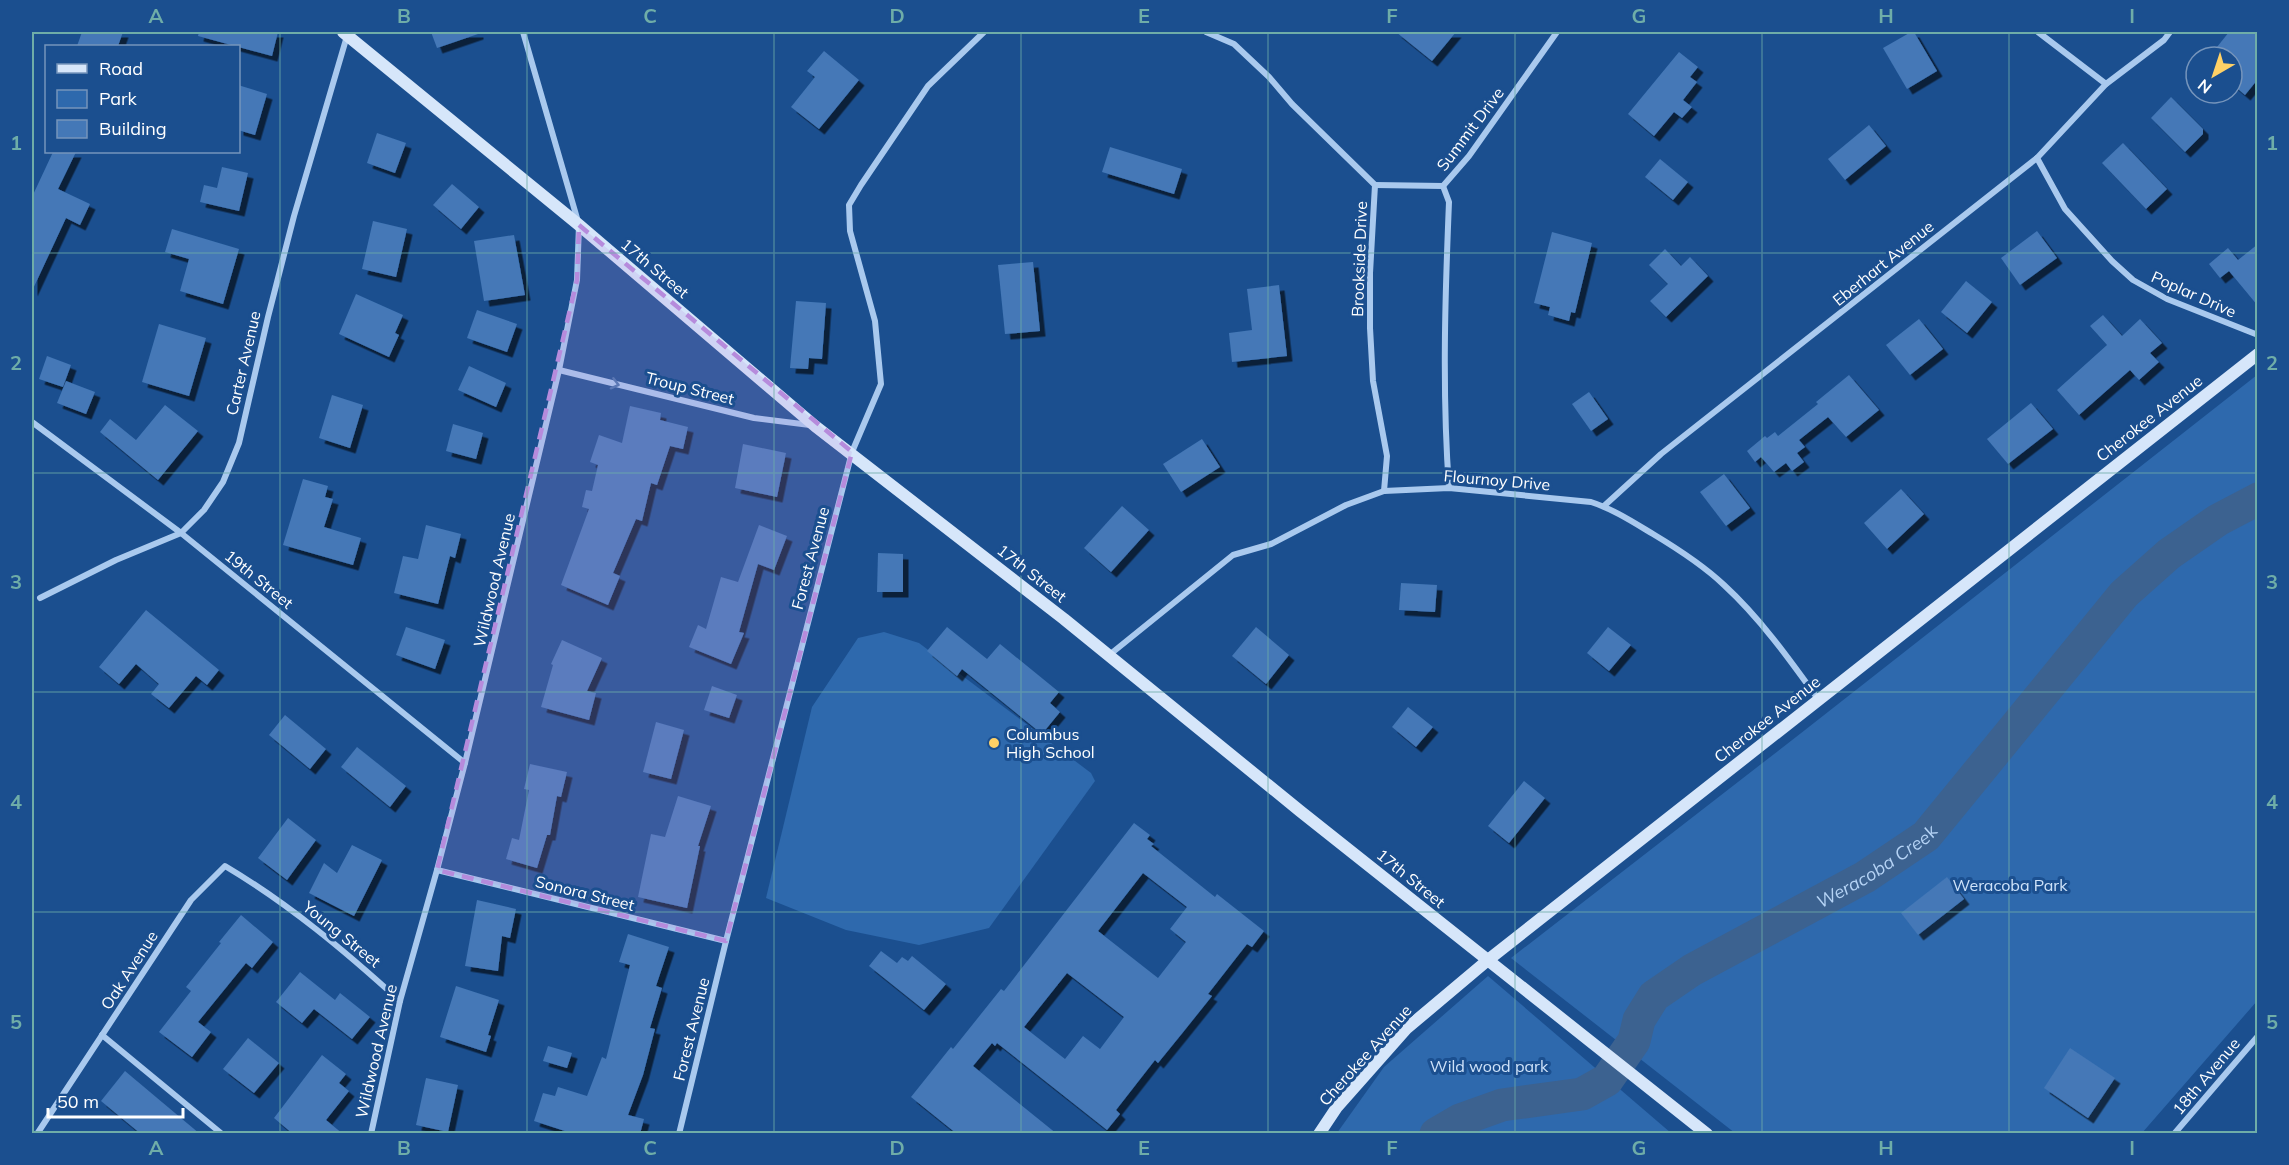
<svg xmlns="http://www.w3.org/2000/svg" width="2289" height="1165" viewBox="0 0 2289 1165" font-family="Mulish,sans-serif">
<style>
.green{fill:#2e69ad}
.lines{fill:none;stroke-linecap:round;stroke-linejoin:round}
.river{stroke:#3c6290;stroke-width:33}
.building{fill:#4478b7;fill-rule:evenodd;filter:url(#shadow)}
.street{stroke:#a9c9ee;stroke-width:6}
.secondary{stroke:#d6e6fa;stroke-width:12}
.oneway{stroke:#4674ac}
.marked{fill:#b68bdc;fill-opacity:0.2;stroke:#b68bdc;stroke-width:4.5;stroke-dasharray:12 8;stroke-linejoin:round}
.grid{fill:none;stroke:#6fada8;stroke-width:1.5;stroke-opacity:0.55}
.poi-dot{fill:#ffd166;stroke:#1b4f8f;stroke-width:2}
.labels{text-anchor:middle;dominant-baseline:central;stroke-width:6;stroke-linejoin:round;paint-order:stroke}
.street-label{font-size:16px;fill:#fff;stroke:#1b4f8f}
.poi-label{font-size:16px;fill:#fff;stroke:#1b4f8f;text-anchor:start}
.park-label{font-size:16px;fill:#cfe3fa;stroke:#1b4f8f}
.water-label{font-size:18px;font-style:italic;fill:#b5d3f5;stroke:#1b4f8f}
.neatline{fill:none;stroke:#6fada8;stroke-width:2}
.grid-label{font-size:20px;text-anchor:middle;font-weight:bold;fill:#6fada8}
</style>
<defs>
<filter id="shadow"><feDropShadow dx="5.5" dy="5.5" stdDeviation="0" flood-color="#0009"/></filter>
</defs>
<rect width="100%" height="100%" fill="#1b4f8f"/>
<g class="green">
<path d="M2257 375V1001L2142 1133H1735L1511 958 1805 730Z"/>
<path d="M884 632 919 643 1091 773 1095 781 989 928 919 945 846 930 766 898 812 707 858 638Z"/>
<path d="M1488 976 1671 1133H1337L1384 1067Z"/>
</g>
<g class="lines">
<path class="river" id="s1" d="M1436 1134 1460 1120 1502 1105 1582 1094 1607 1080 1634 1041 1639 1020 1654 996 1692 970 1865 877 1926 836 2124 594 2169 554 2218 520 2258 499"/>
</g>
<g class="building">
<path d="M82 32H123L118 46H77Z"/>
<path d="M199 32H278L272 56 198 36Z"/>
<path d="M431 32H478V34L437 48Z"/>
<path d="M1396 32H1456L1432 61Z"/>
<path d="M1911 32H1914L1937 71 1907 89 1883 48Z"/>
<path d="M2229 32H2258V79L2245 95 2232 84V57H2209Z"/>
<path d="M824 51 859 80 819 129 791 107 815 77 807 71Z"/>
<path d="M1679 52 1698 67 1690 77 1697 82 1683 100 1692 107 1682 118 1674 112 1654 136 1628 114Z"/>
<path d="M238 85 267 94 255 135 238 130Z"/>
<path d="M2171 97 2203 129V134L2185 152 2151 118Z"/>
<path d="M1869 125 1886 146 1845 180 1828 159Z"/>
<path d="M377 133 406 143 395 173 367 163Z"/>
<path d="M2123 143 2167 189 2146 209 2102 163Z"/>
<path d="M1110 147 1182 169 1174 194 1102 172Z"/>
<path d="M53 152H76L58 189 90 204 80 225 66 218 32 291V197Z"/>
<path d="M1660 159 1688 182 1673 200 1645 177Z"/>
<path d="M222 167 248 173 239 211 200 202 204 185 217 188Z"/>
<path d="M452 184 479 207 461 229 433 205Z"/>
<path d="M373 221 407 229 396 277 362 269Z"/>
<path d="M172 229 239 249 223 304 180 291 189 259 165 252Z"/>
<path d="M2037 231 2057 258 2020 285 2001 258Z"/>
<path d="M1552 232 1592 243 1575 313 1571 312 1569 321 1548 315 1550 307 1534 303Z"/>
<path d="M514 235 525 295 484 301 474 241Z"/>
<path d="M2258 244V306L2229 271 2220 278 2209 264 2228 248 2238 260Z"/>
<path d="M1665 249 1681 266 1690 257 1708 276 1666 317 1650 301 1668 284 1649 265Z"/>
<path d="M1033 262 1040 331 1005 334 998 265Z"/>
<path d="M1966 281 1992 302 1967 333 1941 312Z"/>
<path d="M1279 285 1287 356 1232 362 1229 333 1252 330 1247 289Z"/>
<path d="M356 294 403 315 395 333 399 335 389 357 339 334Z"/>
<path d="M796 301 826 303 822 359 809 358 808 369 790 368Z"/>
<path d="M477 310 517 324 507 352 467 338Z"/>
<path d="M2103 315 2122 336 2140 319 2162 343 2150 353 2159 362 2139 380 2130 370 2079 415 2057 390 2107 345 2090 326Z"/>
<path d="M1919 319 1943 349 1910 375 1886 345Z"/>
<path d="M159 324 206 338 189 396 142 382Z"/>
<path d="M47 356 71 365 63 387 39 379Z"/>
<path d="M469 366 506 383 496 407 458 390Z"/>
<path d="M1849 375 1879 410 1846 437 1828 417 1799 440 1805 447 1797 453 1804 462 1792 471 1786 463 1774 472 1761 457 1755 462 1747 451 1765 436 1767 438 1775 432 1778 436 1818 404 1816 402Z"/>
<path d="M66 381 95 392 86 414 57 403Z"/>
<path d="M1589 392 1608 419 1591 431 1572 404Z"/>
<path d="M332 395 363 405 350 448 319 438Z"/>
<path d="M2031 403 2053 429 2008 464 1987 439Z"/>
<path d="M165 405 198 431 158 480 100 432 110 419 136 440Z"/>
<path d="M630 406 661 413 660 420 688 427 683 449 670 446 657 485 651 483 642 521 636 519 613 573 620 576 608 605 561 585 589 509 582 507 586 490 592 491 598 465 590 462 599 435 622 443Z"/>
<path d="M453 424 483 433 476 459 446 451Z"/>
<path d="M1202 439 1220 467 1181 492 1163 464Z"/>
<path d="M743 444 786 453 777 497 735 488Z"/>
<path d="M1724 474 1750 508 1726 526 1700 492Z"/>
<path d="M303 479 328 486 325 497 333 499 324 527 361 538 353 565 283 545Z"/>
<path d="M1901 489 1924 514 1887 549 1864 523Z"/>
<path d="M1122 506 1149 530 1111 572 1084 548Z"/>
<path d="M426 525 461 534 455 558 450 556 438 604 394 593 403 556 418 559Z"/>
<path d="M759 525 787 536 774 570 758 564 739 632 744 633 731 664 689 647 698 625 706 629 721 577 738 582Z"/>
<path d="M878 553 903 554V592H877Z"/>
<path d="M1401 583 1437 585 1435 612 1399 610Z"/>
<path d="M146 610 219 670 207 685 196 676 169 708 151 694 159 684 136 664 119 684 99 667Z"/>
<path d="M406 627 445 640 435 669 396 655Z"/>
<path d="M947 627 987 659 1000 644 1059 692 1050 703 1060 712 1042 734 962 669 957 676 927 651Z"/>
<path d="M1256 627 1289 655 1266 684 1232 656Z"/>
<path d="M1608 627 1631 645 1609 671 1587 653Z"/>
<path d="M562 640 602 658 587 691 596 693 589 720 541 707 553 665 551 664Z"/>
<path d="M712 686 737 695 729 718 704 710Z"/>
<path d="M1408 707 1433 727 1416 747 1392 727Z"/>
<path d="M285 715 326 749 310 769 269 735Z"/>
<path d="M656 722 684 730 671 779 643 772Z"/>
<path d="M357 747 406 786 390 807 341 767Z"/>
<path d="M530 764 567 772 561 797 557 796 550 835H547L537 868 506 859 512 838 519 840 529 790 524 789Z"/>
<path d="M1524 781 1545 798 1509 843 1488 826Z"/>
<path d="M678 796 711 806 698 846H700L687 908 638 897 651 834 665 837Z"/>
<path d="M288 818 316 840 287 880 258 858Z"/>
<path d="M1134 823 1150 835 1147 839 1154 844 1151 846 1215 897 1217 894 1264 931 1252 947 1247 944 1208 994 1212 996 1184 1031 1158 1063 1155 1060 1116 1110 1120 1114 1107 1130 997 1043 995 1046 992 1043 973 1066 1057 1134H957L911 1097 951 1047 953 1049 1001 989 1004 991ZM1143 873 1187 907 1170 929 1186 942 1158 978 1098 931ZM1067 973 1124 1017 1100 1049 1083 1036 1065 1059 1024 1027Z"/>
<path d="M352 845 382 860 354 916 309 893 324 863 337 873Z"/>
<path d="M1947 877 1964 899 1918 935 1901 913Z"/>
<path d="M477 900 516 909 510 938 502 936 498 971 465 966Z"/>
<path d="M241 915 273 942 252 968 246 963 198 1022 211 1032 192 1057 159 1032 191 991 186 987 221 943 219 942Z"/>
<path d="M628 934 669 947 656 986 662 988 650 1028 655 1029 643 1075 628 1115 644 1119 640 1134H574L534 1121 543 1093 555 1096 558 1087 587 1096 602 1057 606 1059 630 965 619 962Z"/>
<path d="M881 951 897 963 902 957 908 961 912 956 946 984 924 1010 869 966Z"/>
<path d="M300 972 335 1000 340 993 370 1017 352 1039 314 1009 302 1023 276 1002Z"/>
<path d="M456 986 499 1000 488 1035 491 1036 486 1052 440 1037Z"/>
<path d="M248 1038 279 1063 254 1093 223 1069Z"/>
<path d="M548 1046 572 1053 567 1068 543 1061Z"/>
<path d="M2070 1048 2115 1078 2088 1118 2044 1088Z"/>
<path d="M322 1055 346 1074 339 1083 349 1091 326 1120 343 1134H293L274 1118Z"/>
<path d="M125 1071 200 1134H141L101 1101Z"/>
<path d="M426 1078 458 1085 448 1132 416 1125Z"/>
</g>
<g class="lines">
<g class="street">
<path d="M1206 32 1234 44 1269 77 1292 104 1375 185 1370 273V328L1373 381 1387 456 1384 491"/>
<path d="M2038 32 2106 84"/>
<path d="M2037 158 2065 209 2112 261 2133 280 2167 299 2258 335"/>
<path d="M1375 185 1443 186 1469 156 1557 32"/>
<path d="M1443 186 1449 202C1445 298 1442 392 1449 488"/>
<path d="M559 370 754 418 810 425"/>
<path d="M32 422 181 533 465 763"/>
<path d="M1604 506 1661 454 2037 158 2106 84 2164 40 2170 32"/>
<path d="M40 598 116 560 181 533 204 510 223 482 239 443 268 317 294 216 347 36"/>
<path d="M1108 656 1233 555 1271 544 1346 505 1384 491 1449 488 1591 502C1613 509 1633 522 1653 534 1678 549 1703 565 1724 585 1760 618 1790 660 1818 699"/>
<path d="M437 870 726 941"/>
<path d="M102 1035 222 1134"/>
<path d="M37 1134 191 900 225 866C289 904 345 951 400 1001"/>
<path d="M371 1134 400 1001 437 870 465 763 559 370 577 280 579 225 523 32"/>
<path d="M679 1134 726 941 852 452 881 384 875 321 850 231 849 205 861 185 928 86 984 32"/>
<path d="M2174 1134 2258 1036"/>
</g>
<g class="secondary">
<path d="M343 32 579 225 815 426 1064 619 1300 811 1707 1134"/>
<path d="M1319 1134 1337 1107 1406 1029 1488 960 2258 354"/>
</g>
</g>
<defs><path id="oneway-chevron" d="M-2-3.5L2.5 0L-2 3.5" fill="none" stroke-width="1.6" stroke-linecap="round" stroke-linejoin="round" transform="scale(1.5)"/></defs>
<use class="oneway" href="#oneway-chevron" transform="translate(615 384) rotate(14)"/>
<path class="marked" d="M579 225 852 452 726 941 437 870 577 280Z"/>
<path class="grid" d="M280 32V1134M527 32V1134M774 32V1134M1021 32V1134M1268 32V1134M1515 32V1134M1762 32V1134M2009 32V1134M32 253H2258M32 473H2258M32 692H2258M32 912H2258"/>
<circle class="poi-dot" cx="994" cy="743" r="6"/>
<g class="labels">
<g class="street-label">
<text transform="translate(1470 129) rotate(-53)">Summit Drive</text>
<text transform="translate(1359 259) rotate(-88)">Brookside Drive</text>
<text transform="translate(1883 263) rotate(-39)">Eberhart Avenue</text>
<text transform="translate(655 268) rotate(40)">17th Street</text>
<text transform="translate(2194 294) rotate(24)">Poplar Drive</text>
<text transform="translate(243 363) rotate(-77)">Carter Avenue</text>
<text transform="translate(690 388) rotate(14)">Troup Street</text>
<text transform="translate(2149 418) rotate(-38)">Cherokee Avenue</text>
<text transform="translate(1497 480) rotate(5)">Flournoy Drive</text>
<text transform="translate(810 558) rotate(-75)">Forest Avenue</text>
<text transform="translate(1032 573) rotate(38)">17th Street</text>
<text transform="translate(259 579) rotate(39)">19th Street</text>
<text transform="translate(494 580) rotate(-77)">Wildwood Avenue</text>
<text transform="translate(1767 719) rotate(-38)">Cherokee Avenue</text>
<text transform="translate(1411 878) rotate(39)">17th Street</text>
<text transform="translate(585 893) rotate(14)">Sonora Street</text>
<text transform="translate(342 934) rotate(39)">Young Street</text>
<text transform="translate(129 970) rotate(-57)">Oak Avenue</text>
<text transform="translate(691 1029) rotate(-76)">Forest Avenue</text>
<text transform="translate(376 1051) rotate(-77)">Wildwood Avenue</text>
<text transform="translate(1365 1055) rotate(-48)">Cherokee Avenue</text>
<text transform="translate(2206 1076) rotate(-50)">18th Avenue</text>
</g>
<g class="poi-label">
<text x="1006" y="734">Columbus<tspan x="1006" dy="18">High School</tspan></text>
</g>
<g class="park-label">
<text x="2010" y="885">Weracoba Park</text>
<text x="1489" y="1066">Wild wood park</text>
</g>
<g class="water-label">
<text stroke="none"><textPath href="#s1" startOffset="537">Weracoba Creek</textPath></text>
</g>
</g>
<rect width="2289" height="1165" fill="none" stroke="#1b4f8f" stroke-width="66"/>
<rect x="45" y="45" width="195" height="108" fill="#1b4f8f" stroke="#7695bc" stroke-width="1.5"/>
<rect x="57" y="64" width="30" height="9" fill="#d6e6fa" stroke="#7695bc" stroke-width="1.5"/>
<text x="99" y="75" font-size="18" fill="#ffffff">Road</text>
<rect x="57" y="90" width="30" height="18" fill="#2e69ad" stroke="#7695bc" stroke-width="1.5"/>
<text x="99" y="105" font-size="18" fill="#ffffff">Park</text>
<rect x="57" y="120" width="30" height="18" fill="#4478b7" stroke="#7695bc" stroke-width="1.5"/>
<text x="99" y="135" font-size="18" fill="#ffffff">Building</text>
<g transform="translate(2214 75) rotate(219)"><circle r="28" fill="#1b4f8f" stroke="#7695bc" stroke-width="1.5"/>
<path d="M0-4.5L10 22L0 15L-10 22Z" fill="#ffd166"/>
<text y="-9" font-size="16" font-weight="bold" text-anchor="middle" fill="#ffffff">N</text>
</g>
<path d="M48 1108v9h135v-9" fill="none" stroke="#ffffff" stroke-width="3"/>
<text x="57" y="1108" font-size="18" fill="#ffffff" stroke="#1b4f8f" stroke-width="4.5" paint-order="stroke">50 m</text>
<rect x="33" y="33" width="2223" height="1099" class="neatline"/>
<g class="grid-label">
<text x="156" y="23">A</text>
<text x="404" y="23">B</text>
<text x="650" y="23">C</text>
<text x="897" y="23">D</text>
<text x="1144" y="23">E</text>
<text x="1392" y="23">F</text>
<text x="1639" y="23">G</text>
<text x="1886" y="23">H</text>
<text x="2132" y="23">I</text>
<text x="16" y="150">1</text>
<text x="2272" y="150">1</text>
<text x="16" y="370">2</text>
<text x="2272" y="370">2</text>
<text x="16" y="589">3</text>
<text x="2272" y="589">3</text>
<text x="16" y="809">4</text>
<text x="2272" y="809">4</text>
<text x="16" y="1029">5</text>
<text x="2272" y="1029">5</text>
<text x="156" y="1155">A</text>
<text x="404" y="1155">B</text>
<text x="650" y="1155">C</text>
<text x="897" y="1155">D</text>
<text x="1144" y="1155">E</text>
<text x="1392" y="1155">F</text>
<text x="1639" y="1155">G</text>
<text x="1886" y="1155">H</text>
<text x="2132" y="1155">I</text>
</g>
</svg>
